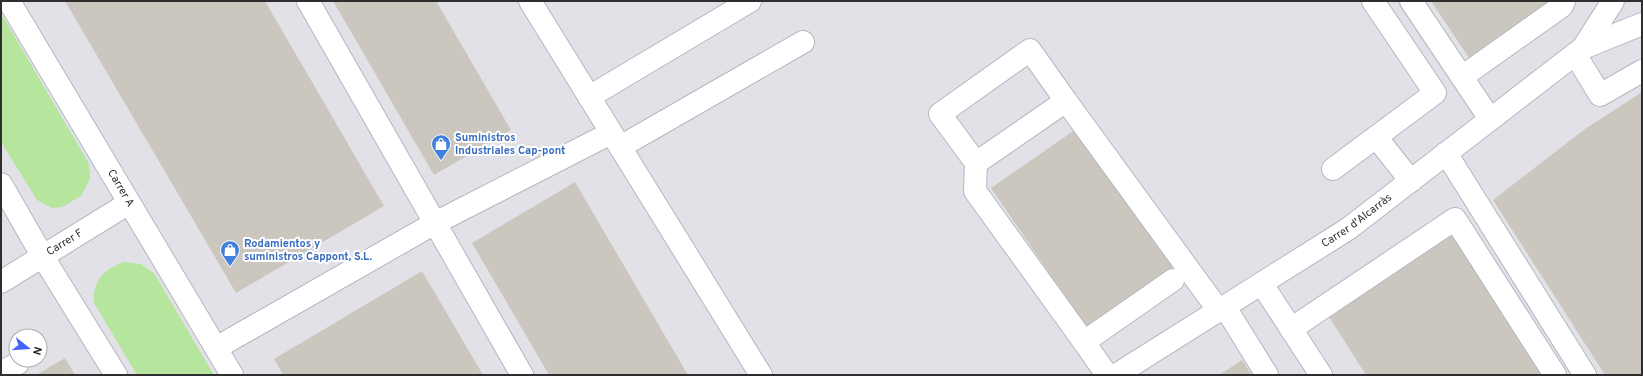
<svg xmlns="http://www.w3.org/2000/svg" width="1643" height="376" viewBox="0 0 1643 376" font-family="Overpass,sans-serif">
<style>
.industrial{fill:#e3e1e8;fill-rule:evenodd}
.green{fill:#b6e59e}
.building{fill:#cbc7bf}
.lines{fill:none;stroke-linecap:round;stroke-linejoin:round}
.minor-casing{stroke:#b4b7c1;stroke-width:24}
.minor{stroke:#fff;stroke-width:22}
.labels{text-anchor:middle;dominant-baseline:central;stroke-width:4;stroke-linejoin:round;paint-order:stroke}
.shop-label{font-size:11px;font-weight:bold;fill:#366cbe;stroke:#fff;text-anchor:start}
.street-label{font-size:11px;fill:#2e2e2e;stroke:#fff}
</style>
<rect width="100%" height="100%" fill="#efe9e1"/>
<path class="industrial" d="M1 1H1642V375H1ZM16 336H40V360H16Z"/>
<g class="green">
<path d="M1 13 88 162 90 171V179L81 196 62 207 52 208 37 200 1 142Z"/>
<path d="M124 262 141 264 154 273 214 375H137L94 303C92 281 104 269 124 262Z"/>
</g>
<g class="building">
<path d="M65 1H265L384 206 236 293Z"/>
<path d="M333 1H436L511 130 434 175Z"/>
<path d="M1431 1H1551L1469 58Z"/>
<path d="M1642 92V375H1605L1493 200 1585 129Z"/>
<path d="M1079 127 1174 266 1086 327 991 188Z"/>
<path d="M575 182 688 375H549L472 243Z"/>
<path d="M1452 231 1543 375H1366L1326 312Z"/>
<path d="M422 271 483 375H283L274 359Z"/>
<path d="M65 358 75 375H36Z"/>
<path d="M1242 360 1252 375H1219Z"/>
</g>
<g class="lines">
<g class="minor-casing">
<g id="minor">
<path id="s1" d="M9 1 232 375"/>
<path d="M308 1 522 375"/>
<path d="M530 1 761 375"/>
<path d="M1411 1 1490 119"/>
<path d="M1583 48 1613 1"/>
<path d="M1575 54 1600 95 1642 71"/>
<path d="M1462 77 1562 6 1564 1"/>
<path d="M589 97 750 1"/>
<path d="M1376 137 1411 181"/>
<path d="M620 147 803 42"/>
<path d="M1446 153 1585 375"/>
<path d="M976 163 940 114 1030 50 1066 101"/>
<path d="M1333 169 1435 93 1373 1"/>
<path d="M1 184 43 257 116 375"/>
<path d="M1173 280 1084 342 975 191 976 163 1066 101 1219 311"/>
<path id="s2" d="M1 282 129 203"/>
<path d="M1262 284 1321 375"/>
<path d="M1225 307 1267 375"/>
<path d="M1291 329 1455 219 1555 375"/>
<path d="M1084 342 1107 375"/>
<path d="M216 348 435 223 611 133"/>
<path d="M1 373 18 363"/>
<path id="s3" d="M1116 375 1348 229 1583 48 1642 24"/>
</g>
</g>
<use href="#minor" class="minor"/>
</g>
<defs>
<g id="shop-pin" transform="scale(1)"><path d="M0 17L-7.5 6A9.5 9.5 0 1 1 7.5 6Z" fill="#3f7fe0" stroke="#fff"/><path d="M-5-2.5h2.3a2.7 3.5 0 0 1 5.4 0H5L5.5 6h-11ZM-1.5-2.5h3a1.5 2.3 0 0 0-3 0Z" fill="#fff"/></g>
</defs>
<g fill-rule="evenodd">
<use href="#shop-pin" x="441" y="144"/>
<use href="#shop-pin" x="230" y="250"/>
</g>
<g class="labels">
<g class="shop-label">
<text x="455" y="138">Suministros<tspan x="455" dy="13">Industriales Cap-pont</tspan></text>
<text x="244" y="244">Rodamientos y<tspan x="244" dy="13">suministros Cappont, S.L.</tspan></text>
</g>
<g class="street-label">
<text stroke="none"><textPath href="#s1" startOffset="218">Carrer A</textPath></text>
<text stroke="none"><textPath href="#s3" startOffset="286">Carrer d'Alcarràs</textPath></text>
<text stroke="none"><textPath href="#s2" startOffset="75">Carrer F</textPath></text>
</g>
</g>
<rect width="1643" height="376" fill="none" stroke="#2e2e2e" stroke-width="4"/>
<g transform="translate(28 348) rotate(107)"><circle r="19" fill="#ffffff" stroke="#ababab"/>
<path d="M0-3L7 15L0 10L-7 15Z" fill="#4264fb"/>
<text y="-6" font-size="11" font-weight="bold" text-anchor="middle" fill="#2e2e2e">N</text>
</g>
</svg>
